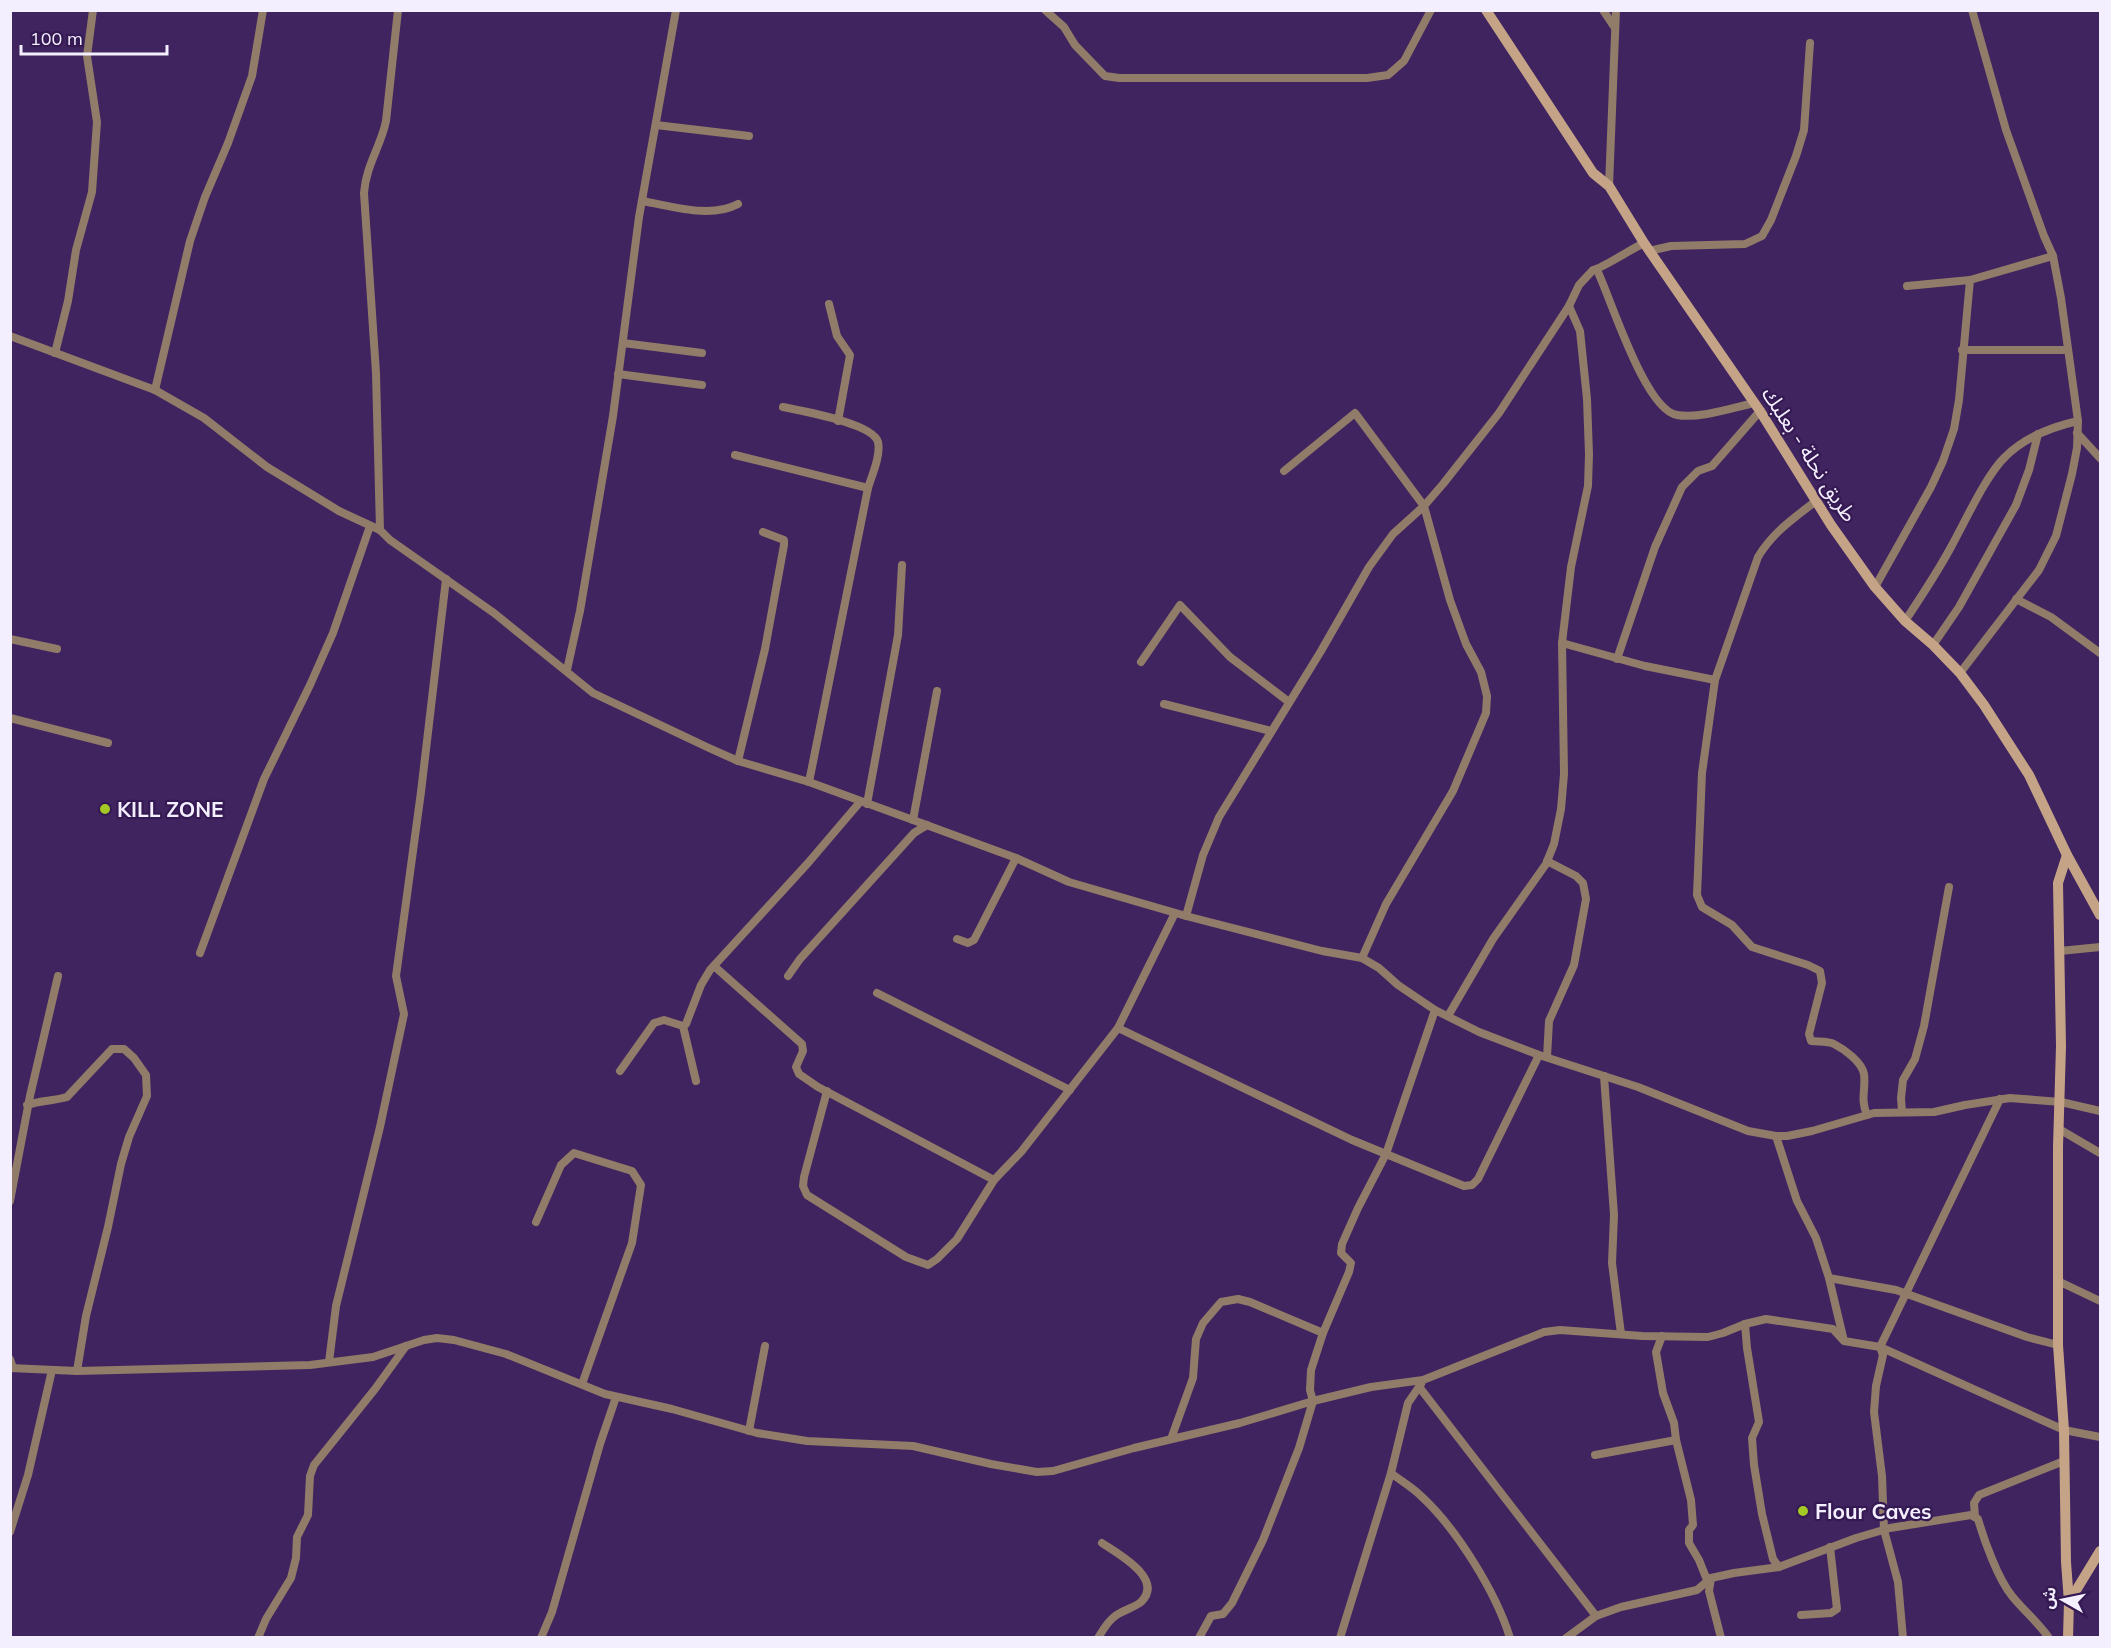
<svg xmlns="http://www.w3.org/2000/svg" width="2111" height="1648" viewBox="0 0 2111 1648" font-family="Mulish,'Noto Sans Arabic',sans-serif">
<style>
.lines{fill:none;stroke-linecap:round;stroke-linejoin:round}
.street{stroke:#917b69;stroke-width:8}
.secondary{stroke:#c5a386;stroke-width:10}
.poi-dot{fill:#a4c824;stroke:#351953;stroke-width:2}
.labels{text-anchor:middle;dominant-baseline:central;stroke-width:4.5;stroke-linejoin:round;paint-order:stroke}
.street-label{font-size:21px;fill:#f4effe;stroke:#351953}
.poi-label{font-size:21px;font-weight:bold;fill:#f4effe;stroke:#351953;text-anchor:start}
</style>
<rect width="100%" height="100%" fill="#3f245f"/>
<g class="lines">
<g class="street">
<path d="M1045 10 1064 27 1075 45 1105 76 1119 78H1367L1388 75 1404 61 1431 10"/>
<path d="M1603 10 1615 28"/>
<path d="M656 125 749 136"/>
<path d="M1609 186 1616 10"/>
<path d="M642 201C672 206 710 219 738 204"/>
<path d="M1649 251 1671 246 1745 244 1762 236 1771 220 1796 156 1804 130 1810 43"/>
<path d="M1597 270C1611 299 1645 410 1677 415 1699 419 1732 408 1754 403"/>
<path d="M1907 286 1970 280 2053 256"/>
<path d="M829 304 837 336 850 355 838 421"/>
<path d="M10 336 155 390 204 418 267 467 339 511 380 530 390 540 494 613 593 693 709 748 738 761 809 782 913 820 1016 858 1069 882 1186 916 1322 951 1362 958 1379 968 1398 985 1435 1010 1479 1032 1539 1055 1638 1087 1748 1131 1776 1136H1787L1812 1131 1874 1113 1934 1112 1965 1105 2010 1098 2061 1102 2100 1111"/>
<path d="M623 343 702 353"/>
<path d="M1962 350H2068"/>
<path d="M55 353 68 301 76 250 92 192 97 122 87 56 93 10"/>
<path d="M618 374 702 385"/>
<path d="M155 390 190 241 205 197 228 143 252 76 263 10"/>
<path d="M783 407C802 411 873 423 878 442 881 455 872 475 868 488L809 782"/>
<path d="M2077 433 2100 458"/>
<path d="M735 455 868 488"/>
<path d="M1284 471 1355 413 1424 506 1450 600 1466 644 1481 672 1487 696 1486 713 1453 791 1386 904 1362 958"/>
<path d="M1816 501C1794 518 1773 532 1758 557L1715 680 1702 773 1697 895 1702 907 1732 925 1752 947 1808 965 1820 971 1822 983 1809 1034 1811 1041C1818 1042 1828 1041 1834 1044 1844 1049 1862 1062 1864 1074 1866 1089 1860 1099 1867 1115"/>
<path d="M380 530 376 373 364 193C366 165 381 146 386 121L398 10"/>
<path d="M1875 587 1931 487 1943 461 1954 429 1959 400 1970 280"/>
<path d="M2016 599 2051 617 2100 653"/>
<path d="M1905 621C1921 597 1937 573 1951 547 1965 522 1986 475 2005 457 2025 437 2051 427 2078 421"/>
<path d="M10 639 57 649"/>
<path d="M1562 643 1645 666 1715 680"/>
<path d="M1933 645 1959 607 2016 505 2029 470 2038 434"/>
<path d="M1617 659 1655 547 1682 487 1698 471 1712 466 1760 411"/>
<path d="M1141 662 1180 605 1230 657 1289 702"/>
<path d="M567 670 580 611 613 416 639 217 676 10"/>
<path d="M1960 673 2039 570 2056 536 2072 474 2077 448 2078 421 2061 298 2053 256 2044 236 2006 130 1972 10"/>
<path d="M1164 704 1271 731"/>
<path d="M10 718 108 743"/>
<path d="M738 761 765 649 784 545V540L763 532"/>
<path d="M867 804 898 635 902 565"/>
<path d="M913 820 937 691"/>
<path d="M1186 916 1203 855 1219 817 1321 651 1369 567 1393 534 1424 506 1443 484 1499 413 1569 306 1579 285 1593 270C1601 269 1633 248 1644 243"/>
<path d="M957 939 968 943 974 940 1016 858"/>
<path d="M2060 951 2100 947"/>
<path d="M200 953 264 779 310 685 333 633 370 526"/>
<path d="M714 966 802 1044 803 1051 796 1067 799 1074 818 1087 994 1180"/>
<path d="M788 976 800 959 914 833 927 825"/>
<path d="M877 993 1070 1090"/>
<path d="M1448 1016 1493 939 1546 864 1554 844 1561 809 1564 774 1562 643 1571 567 1588 486 1589 454 1587 399 1580 331 1569 306"/>
<path d="M683 1026 696 1081"/>
<path d="M1118 1028 1352 1140 1464 1186 1472 1185 1478 1179 1539 1055"/>
<path d="M1547 1057 1549 1021 1574 965 1586 899 1583 883 1576 876 1547 861"/>
<path d="M620 1071 654 1023 664 1020 683 1026 686 1024 701 985 710 970 808 863 860 802"/>
<path d="M1604 1076 1614 1215 1612 1263 1621 1334"/>
<path d="M827 1091 804 1177 803 1186 807 1195 906 1257 928 1265 937 1259 957 1239 994 1180 1021 1152 1118 1028 1175 913"/>
<path d="M27 1105C41 1100 54 1101 67 1097L112 1049H124L134 1058 146 1075 147 1096 129 1137 121 1164 108 1227 86 1316 77 1371"/>
<path d="M1902 1112 1901 1098 1903 1080 1915 1059 1924 1026 1949 887"/>
<path d="M2059 1129 2100 1153"/>
<path d="M1776 1136 1797 1201 1816 1238 1829 1278 1843 1337"/>
<path d="M10 1201 30 1096 58 976"/>
<path d="M536 1222 561 1165 574 1153 632 1171 641 1185 632 1243 582 1384"/>
<path d="M1829 1278 1896 1290 2027 1337 2058 1345"/>
<path d="M2058 1281 2100 1301"/>
<path d="M1745 1324 1747 1348 1759 1422 1752 1438 1754 1465 1762 1514 1773 1559 1779 1567"/>
<path d="M1662 1336 1656 1352 1663 1393 1674 1423 1676 1440 1691 1500 1693 1525 1689 1530V1543L1699 1560 1707 1580"/>
<path d="M10 1359 13 1368"/>
<path d="M329 1362 336 1306 380 1127 404 1014 396 976 421 792 446 579"/>
<path d="M10 1368 77 1371 310 1365 373 1357 424 1340 437 1338 454 1340 506 1354 605 1394 672 1409 757 1433 807 1441 913 1446 991 1464 1037 1472 1053 1471 1134 1448 1240 1423 1313 1401 1371 1387 1423 1380 1544 1332 1560 1330 1642 1336 1708 1337 1723 1333 1745 1324 1766 1319 1833 1329 1844 1341 1880 1347 2064 1430 2100 1437"/>
<path d="M1420 1388 1596 1616"/>
<path d="M749 1431 765 1346"/>
<path d="M1171 1439 1193 1378 1196 1339 1203 1323 1221 1302 1238 1299 1250 1302 1323 1333"/>
<path d="M1595 1455 1676 1440"/>
<path d="M1391 1473C1401 1481 1412 1487 1421 1496 1456 1528 1496 1592 1510 1638"/>
<path d="M1975 1517 1974 1503 1979 1495 2064 1461"/>
<path d="M10 1532 28 1475 52 1370"/>
<path d="M1711 1578 1709 1591 1721 1638"/>
<path d="M1801 1615 1831 1613 1837 1609 1830 1547"/>
<path d="M258 1638 266 1619 291 1578 296 1558 297 1537 308 1515 310 1476 314 1465 375 1389 406 1346"/>
<path d="M541 1638 552 1612 600 1444 616 1397"/>
<path d="M1098 1638C1104 1628 1110 1618 1120 1613 1127 1609 1135 1607 1141 1602 1165 1579 1117 1553 1102 1543"/>
<path d="M1199 1638 1211 1616 1223 1614 1232 1603 1263 1540 1299 1448 1313 1401 1310 1390 1311 1370 1323 1333 1349 1272 1351 1263 1341 1253 1342 1244 1358 1208 1386 1154 1435 1010"/>
<path d="M1340 1638 1391 1473 1408 1403 1421 1384"/>
<path d="M1566 1638 1596 1616 1621 1607 1697 1590 1711 1578 1734 1573 1779 1567 1856 1538 1890 1528 1971 1515 1978 1519C1984 1540 1998 1579 2012 1596 2024 1611 2038 1622 2049 1638"/>
<path d="M1903 1638 1898 1582 1884 1530 1882 1476 1874 1412 1876 1386 1883 1355 1880 1347 2000 1099"/>
</g>
<g class="secondary">
<path d="M1486 10 1593 173 1609 186 1644 243 1760 411 1831 525 1875 587 1905 621 1933 645 1960 673 1984 705 2029 775 2067 855 2100 915"/>
<path d="M2067 855 2058 883 2061 1046 2058 1147V1345L2064 1430 2066 1562 2069 1602"/>
<path d="M2068 1638 2069 1602 2100 1551"/>
</g>
</g>
<g class="poi-dot">
<circle cx="105" cy="809" r="6"/>
<circle cx="1803" cy="1511" r="6"/>
</g>
<g class="labels">
<g class="street-label">
<text transform="translate(1810 454) rotate(57)">طريق نحلة - بعلبك</text>
</g>
<g class="poi-label">
<text x="117" y="809">KILL ZONE</text>
<text x="1815" y="1511">Flour Caves</text>
</g>
</g>
<rect width="2111" height="1648" fill="none" stroke="#f4effe" stroke-width="24"/>
<g transform="translate(2063 1600) rotate(279)" stroke="#351953" stroke-width="4.5" paint-order="stroke">
<path d="M0-4.5L10 22L0 15L-10 22Z" fill="#f4effe"/>
<text y="-9" font-size="16" font-weight="bold" text-anchor="middle" fill="#f4effe">ش</text>
</g>
<path d="M21 45v9h146v-9" fill="none" stroke="#f4effe" stroke-width="3"/>
<text x="30" y="45" font-size="18" fill="#f4effe" stroke="#351953" stroke-width="4.5" paint-order="stroke">100 m</text>
</svg>
